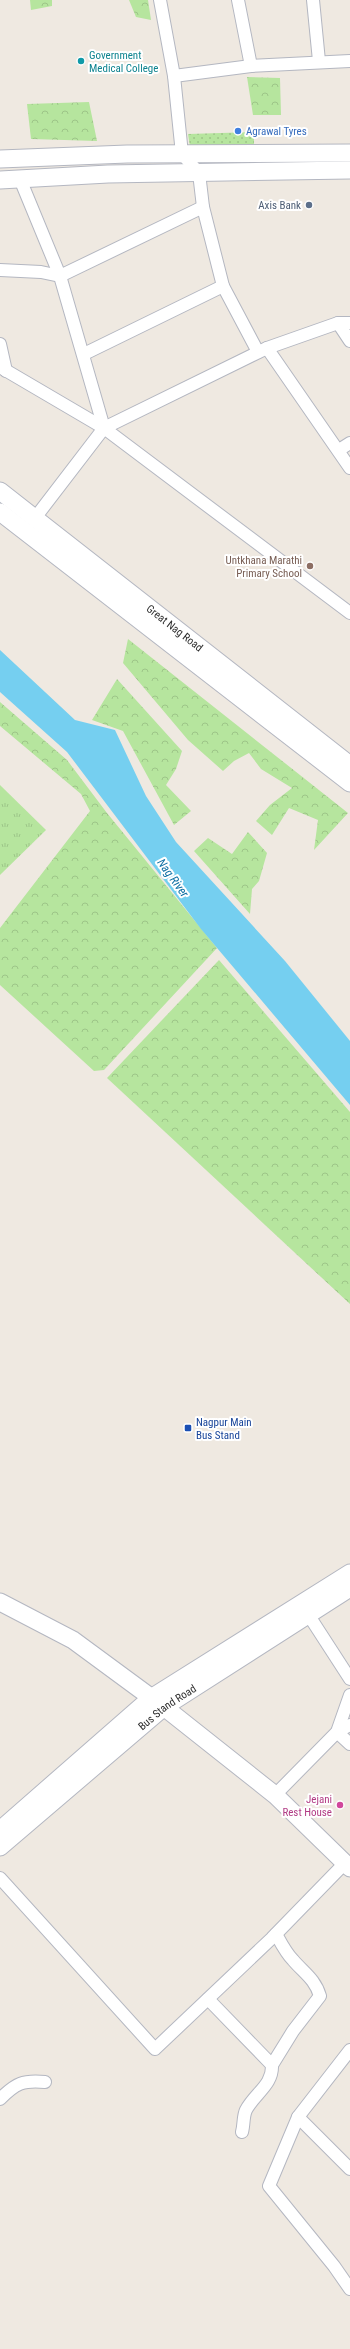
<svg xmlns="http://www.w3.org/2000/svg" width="350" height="2349" viewBox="0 0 350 2349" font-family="'Roboto Condensed',sans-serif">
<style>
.grass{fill:url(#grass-dots)}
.forest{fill:url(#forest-crowns)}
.park{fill:url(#park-tufts)}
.water{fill:#75cff0}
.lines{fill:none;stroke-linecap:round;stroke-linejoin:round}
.street-casing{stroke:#b4b7c1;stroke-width:14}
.secondary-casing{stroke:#b4b7c1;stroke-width:19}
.street{stroke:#fff;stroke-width:12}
.secondary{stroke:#fff;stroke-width:17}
.culture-dot{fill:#0f9aa8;stroke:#fff;stroke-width:1.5}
.shop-dot{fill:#3f7fe0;stroke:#fff;stroke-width:1.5}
.service-dot{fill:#5c6f8a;stroke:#fff;stroke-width:1.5}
.education-dot{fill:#8d6e63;stroke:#fff;stroke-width:1.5}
.transit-dot{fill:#1a4fb4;stroke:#fff;stroke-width:1.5}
.hotel-dot{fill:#d1479c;stroke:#fff;stroke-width:1.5}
.labels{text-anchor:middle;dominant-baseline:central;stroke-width:4;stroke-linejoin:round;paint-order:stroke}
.culture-label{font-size:11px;fill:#0d838f;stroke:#fff;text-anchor:start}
.shop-label{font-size:11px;fill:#366cbe;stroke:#fff;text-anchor:start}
.service-label{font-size:11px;fill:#4e5e75;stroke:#fff;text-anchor:end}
.education-label{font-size:11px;fill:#785e54;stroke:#fff;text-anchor:end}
.street-label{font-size:11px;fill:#2e2e2e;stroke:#fff}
.transit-label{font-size:11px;fill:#164399;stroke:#fff;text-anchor:start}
.hotel-label{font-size:11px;fill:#b23c85;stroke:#fff;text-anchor:end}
.water-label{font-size:12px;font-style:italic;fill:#0d6fa3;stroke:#fff}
</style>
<defs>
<pattern id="grass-dots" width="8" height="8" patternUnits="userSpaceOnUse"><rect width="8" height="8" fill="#b6e59e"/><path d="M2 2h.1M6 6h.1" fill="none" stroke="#9dc588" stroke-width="1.8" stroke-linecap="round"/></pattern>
<pattern id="forest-crowns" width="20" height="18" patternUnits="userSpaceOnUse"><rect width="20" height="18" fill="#b6e59e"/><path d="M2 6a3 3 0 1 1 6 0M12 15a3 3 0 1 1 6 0" fill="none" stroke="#9dc588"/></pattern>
<pattern id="park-tufts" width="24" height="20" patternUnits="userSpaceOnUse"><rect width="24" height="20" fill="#b6e59e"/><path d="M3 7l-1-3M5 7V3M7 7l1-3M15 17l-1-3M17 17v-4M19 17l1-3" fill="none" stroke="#9dc588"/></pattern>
</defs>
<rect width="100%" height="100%" fill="#efe9e1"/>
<path class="grass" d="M254 132V145L190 147 188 134Z"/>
<g class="forest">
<path d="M30 0H52V6L31 10Z"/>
<path d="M129 0H148L151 20 136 17Z"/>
<path d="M247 77 280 78 281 115H253Z"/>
<path d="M89 102 97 141 31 139 27 104Z"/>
<path d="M128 639 348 813 314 850 318 820 289 808 272 835 256 821 270 805 292 788 261 769 249 753 234 761 223 771 188 740 123 663Z"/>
<path d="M117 679 182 751 176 769 166 785 191 811 174 825 123 731 92 720Z"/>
<path d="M0 702 67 760 107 813 217 948 104 1070 94 1071 0 985V928L90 811 81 794 0 726Z"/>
<path d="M248 832 267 853 259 881 252 889 250 914 194 851 208 838 232 854Z"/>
<path d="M219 960 350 1112V1304L107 1078Z"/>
</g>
<path class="park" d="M0 785 46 830 0 875Z"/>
<path class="water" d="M0 650 75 720 115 730 146 796 176 842 285 961 350 1041V1105L201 929 67 752 0 692Z"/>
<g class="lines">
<g class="street-casing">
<g id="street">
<path d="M160 0 174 76 182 154 199 173 203 207 223 286 258 352"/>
<path d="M238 0 251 66"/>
<path d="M313 0 319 61"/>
<path d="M174 76 251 66 350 61"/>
<path d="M20 179 60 276 104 428"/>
<path d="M0 270 41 272 60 276 203 207"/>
<path d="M338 323 350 341"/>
<path d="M0 344 6 371"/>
<path d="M267 348 350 468"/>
<path d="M84 354 223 286"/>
<path d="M0 367 104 428 350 613"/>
<path d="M339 450 350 443"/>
<path d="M35 518 104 428 267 348 338 323H350"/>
<path d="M304 1608 350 1679"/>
<path d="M350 1725 337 1732 350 1744"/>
<path d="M275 1795 337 1732 350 1695"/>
<path d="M0 1878 155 2049 272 1938 345 1863"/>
<path d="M208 1999 272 2065 293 2031 320 1996C315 1979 304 1973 293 1960 286 1953 281 1943 276 1934"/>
<path d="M350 2050 298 2117 269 2186 334 2266 350 2289"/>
<path d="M0 2099C16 2083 23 2080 45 2082"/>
<path d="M298 2117 350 2169"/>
<path d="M242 2132C244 2125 243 2116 246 2110 255 2093 273 2085 272 2065"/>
</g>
</g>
<g class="secondary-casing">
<g id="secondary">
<path d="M0 159 127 154 350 153"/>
<path d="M0 180 108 174 350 170"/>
<path id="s1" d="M0 491 350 765"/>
<path d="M0 512 350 783"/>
<path d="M0 1602 73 1640 164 1707 275 1795 350 1868"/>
<path d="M0 1830 151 1698 350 1573"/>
<path id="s2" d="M0 1847 164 1707 350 1588"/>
</g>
</g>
<use href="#street" class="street"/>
<use href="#secondary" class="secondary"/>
</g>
<circle class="culture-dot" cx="81" cy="61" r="4"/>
<circle class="shop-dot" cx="238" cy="131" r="4"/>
<circle class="service-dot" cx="309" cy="205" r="4"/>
<circle class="education-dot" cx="310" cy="566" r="4"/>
<rect class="transit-dot" x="184" y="1424" width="8" height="8" rx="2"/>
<circle class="hotel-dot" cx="340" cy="1805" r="4"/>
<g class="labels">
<g class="culture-label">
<text x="89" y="55">Government<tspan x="89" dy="13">Medical College</tspan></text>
</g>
<g class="shop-label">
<text x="246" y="131">Agrawal Tyres</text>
</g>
<g class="service-label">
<text x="301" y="205">Axis Bank</text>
</g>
<g class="education-label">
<text x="302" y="560">Untkhana Marathi<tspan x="302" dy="13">Primary School</tspan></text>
</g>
<g class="street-label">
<text stroke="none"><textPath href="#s1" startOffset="222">Great Nag Road</textPath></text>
<text stroke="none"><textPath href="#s2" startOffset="218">Bus Stand Road</textPath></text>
</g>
<g class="transit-label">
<text x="196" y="1422">Nagpur Main<tspan x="196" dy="13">Bus Stand</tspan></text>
</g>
<g class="hotel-label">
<text x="332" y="1799">Jejani<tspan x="332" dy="13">Rest House</tspan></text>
</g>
<g class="water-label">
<text transform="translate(173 878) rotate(54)">Nag River</text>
</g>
</g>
</svg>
